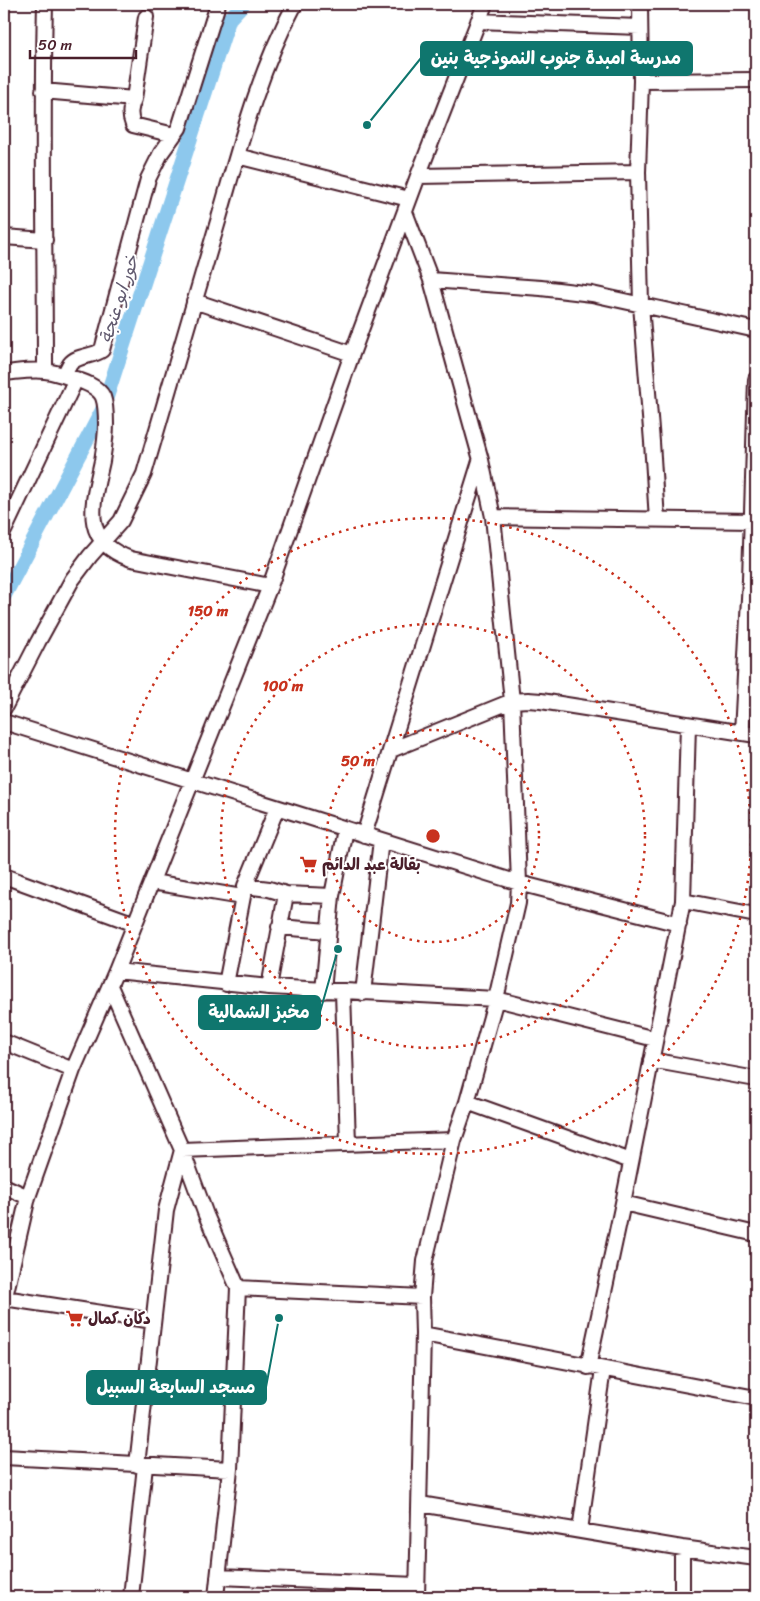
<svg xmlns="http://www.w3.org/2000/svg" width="760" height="1601" font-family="Sriracha,'Playpen Sans Arabic',sans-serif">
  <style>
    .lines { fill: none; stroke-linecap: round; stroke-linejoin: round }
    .canal { stroke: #8dc8ed; stroke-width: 15 }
    .street-casing { stroke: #4a1f2b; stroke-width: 18 }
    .street { stroke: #fff; stroke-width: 14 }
    .ring { fill: none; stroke: #c8321e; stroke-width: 2.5; stroke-dasharray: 2.5 5 }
    .labels { text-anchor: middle; stroke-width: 4; stroke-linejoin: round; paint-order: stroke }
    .poi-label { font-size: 16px; font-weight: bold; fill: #4a1f2b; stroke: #fff; text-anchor: start }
    .water-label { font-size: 18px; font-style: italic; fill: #615a6f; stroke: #fff }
    .centre { fill: #c8321e; stroke: #fff; stroke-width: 2.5 }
    .ring-label { font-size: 15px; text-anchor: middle; font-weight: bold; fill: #c8321e; stroke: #fff; stroke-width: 4; stroke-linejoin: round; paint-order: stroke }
    .leader { fill: none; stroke: #0f766e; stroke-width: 2 }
    .callout-dot { fill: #0f766e; stroke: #fff; stroke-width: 2 }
    .callout { fill: #0f766e; stroke: #0f766e; stroke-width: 2 }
    .callout-label { font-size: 18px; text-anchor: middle; font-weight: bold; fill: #fff }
  </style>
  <rect width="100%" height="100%" fill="#fff"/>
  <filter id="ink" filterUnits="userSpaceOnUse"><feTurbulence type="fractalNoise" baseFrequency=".02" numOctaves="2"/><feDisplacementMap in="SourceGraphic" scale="10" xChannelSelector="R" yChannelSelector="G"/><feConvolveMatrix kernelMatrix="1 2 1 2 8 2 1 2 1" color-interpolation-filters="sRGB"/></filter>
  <g filter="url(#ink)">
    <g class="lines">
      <!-- canal -->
      <path class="canal" d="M4,596l98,-185 127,-392 14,-15"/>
      <defs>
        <path id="street" d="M640,4l1,77 -3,91 3,133 11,137 5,78
          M146,17l-12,82c-4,9 -5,16 -1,26l41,10
          M478,21l162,6
          M641,81l115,-1
          M43,91l91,8
          M237,156l172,43
          M418,176l220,-4
          M405,212l26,68 50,180 12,57 19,184 7,182 -1,20 -22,96 -29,103 -13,38 -29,121 -3,36 1,37 -6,263
          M4,237l41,3
          M431,280l110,8 51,6 164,36
          M194,301l158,53
          M45,371c0,-123 -3,-245 0,-367
          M4,373c13,-1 28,-4 41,-2 9,1 18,4 26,7 11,3 27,8 32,19 3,8 3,18 3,27 0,12 -2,25 -4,37 -9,42 -23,80 29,98l139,27
          M64,375c2,-3 4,-8 6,-11 7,-9 23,-7 32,-14l46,-171 13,-26 18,-25 39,-124
          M493,517l259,4
          M4,531l72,-152
          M4,708l34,-66 34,-62 18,-24 31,-35 23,-47c25,-86 50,-171 75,-256 21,-73 40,-147 76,-214
          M4,722l515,161 160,41
          M742,733l8,-154 6,-200
          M391,750l121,-49 16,-1 13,1 215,34
          M364,835l116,-374
          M4,876l131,48
          M152,882l90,15
          M245,886l24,3 17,5 46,2
          M683,901l73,14
          M279,927l49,4
          M116,971l153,16 227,12 159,40
          M226,984l19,-98 32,-78
          M110,986l72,164 24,65 32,73 -8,181 -14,128
          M269,987l17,-93
          M323,991l9,-95 13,-67
          M343,992l5,151
          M363,993l18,-153
          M4,1042l69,28
          M651,1060l105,19
          M467,1102l164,59
          M4,1186l24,11
          M623,1203l133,31
          M238,1288l184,9
          M4,1298l149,23
          M4,1301l24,-104 45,-127 43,-99 154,-385 82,-232 66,-178 67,-172
          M423,1334l333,64
          M588,1367l35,-164 60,-302 5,-176
          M4,1457l226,12
          M137,1465l29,-255 16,-60 272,-10
          M420,1504l262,44 74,10
          M580,1530l23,-161
          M218,1577l199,8
          M131,1597l14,-131
          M682,1597v-49"/>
      </defs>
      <!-- street casing -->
      <use href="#street" class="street-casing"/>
      <!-- street -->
      <use href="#street" class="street"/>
    </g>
  </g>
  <!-- distance rings -->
  <g class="ring">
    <circle cx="433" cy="836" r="106"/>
    <circle cx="433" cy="836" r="212"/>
    <circle cx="433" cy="836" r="318"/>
  </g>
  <!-- icons -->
  <defs>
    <symbol id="supermarket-bare" viewBox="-9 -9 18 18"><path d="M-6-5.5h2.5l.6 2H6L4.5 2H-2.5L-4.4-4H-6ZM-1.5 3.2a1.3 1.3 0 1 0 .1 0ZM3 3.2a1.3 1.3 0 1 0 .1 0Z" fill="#c8321e" stroke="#fff" stroke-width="2.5" paint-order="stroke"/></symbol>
  </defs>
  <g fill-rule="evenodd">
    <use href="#supermarket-bare" x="296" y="852" width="25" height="25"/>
    <use href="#supermarket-bare" x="62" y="1306" width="25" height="25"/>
  </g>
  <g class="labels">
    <!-- poi labels -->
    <g class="poi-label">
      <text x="322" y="870">بقالة عبد الدائم</text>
      <text x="88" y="1324">دكان كمال</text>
    </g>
    <!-- water labels -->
    <g class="water-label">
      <text transform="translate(119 299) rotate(-72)" y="6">خور ابو عنجة</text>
    </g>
  </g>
  <circle cx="433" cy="836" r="8" class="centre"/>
  <g class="ring-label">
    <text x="208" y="616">150 m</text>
    <text x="283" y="691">100 m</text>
    <text x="358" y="766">50 m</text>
  </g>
  <!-- callouts -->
  <path class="leader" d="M367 125L421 58M338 949L320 1012M279 1318L266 1387"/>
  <g class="callout-dot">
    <circle cx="367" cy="125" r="5"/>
    <circle cx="338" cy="949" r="5"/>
    <circle cx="279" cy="1318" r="5"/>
  </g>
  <g class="callout">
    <rect x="421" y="42" width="271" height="33" rx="5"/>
    <rect x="199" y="996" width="121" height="33" rx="5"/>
    <rect x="87" y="1371" width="179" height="33" rx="5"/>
  </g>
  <g class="callout-label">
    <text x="556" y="64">مدرسة امبدة جنوب النموذجية بنين</text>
    <text x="259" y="1018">مخبز الشمالية</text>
    <text x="176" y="1393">مسجد السابعة السبيل</text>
  </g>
  <!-- margin -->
  <rect width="760" height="1601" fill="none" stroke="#fff" stroke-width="20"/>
  <rect x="10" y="10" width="740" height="1581" fill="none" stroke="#4a1f2b" stroke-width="2" filter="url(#ink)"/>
  <!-- scale -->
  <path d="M30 50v8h106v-8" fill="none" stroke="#4a1f2b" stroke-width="2.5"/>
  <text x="38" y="50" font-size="15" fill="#4a1f2b" stroke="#ffffff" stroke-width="4" paint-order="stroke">50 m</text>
</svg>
